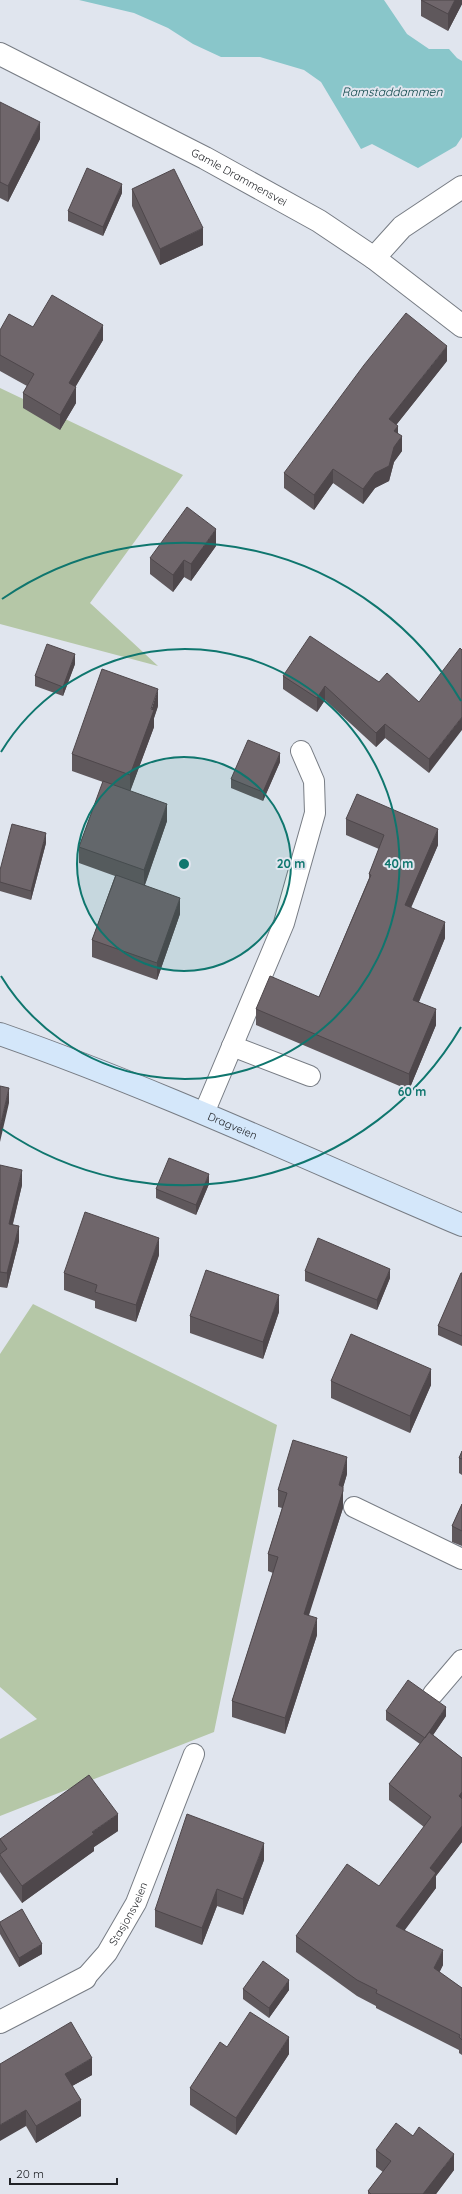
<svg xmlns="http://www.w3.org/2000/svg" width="462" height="2194" font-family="Quicksand,sans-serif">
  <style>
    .grass { fill: #b5c7a7 }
    .water { fill: #89c6ca }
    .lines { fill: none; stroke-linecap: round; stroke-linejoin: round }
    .service-casing { stroke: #777c84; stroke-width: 22 }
    .minor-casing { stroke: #777c84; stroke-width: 24 }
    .secondary-casing { stroke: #777c84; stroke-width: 24 }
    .service { stroke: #fff; stroke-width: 20 }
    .minor { stroke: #fff; stroke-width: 22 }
    .secondary { stroke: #d4e7fa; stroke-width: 22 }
    .wall { fill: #5f585c }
    .shaded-wall { fill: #4e474b }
    .building { fill: #6f666b; stroke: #4e474b }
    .ring { fill: none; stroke: #0f766e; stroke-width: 2 }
    .labels { text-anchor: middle; stroke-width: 4; stroke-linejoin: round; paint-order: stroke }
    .street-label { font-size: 11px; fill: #212327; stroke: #e0e5ee }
    .water-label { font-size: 12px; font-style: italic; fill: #0a4447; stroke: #e0e5ee }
    .centre { fill: #0f766e; stroke: #e0e5ee; stroke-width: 2 }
    .ring-label { font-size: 12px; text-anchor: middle; font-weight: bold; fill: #0f766e; stroke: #e0e5ee; stroke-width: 4; stroke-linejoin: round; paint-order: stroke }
  </style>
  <rect width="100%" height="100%" fill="#e0e5ee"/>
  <!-- grass -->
  <path class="grass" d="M0,388l183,87 -93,128 68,63 -158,-42z
    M33,1304l244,121 -63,307 -214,84v-77l37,-20 -37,-32v-333z"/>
  <!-- water -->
  <path class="water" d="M79,0h305l23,34 22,15h20l8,9 5,3v76l-6,9 -38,22 -46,-24 -11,5 -40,-67 -17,-12 -44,-13h-39l-28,-13 -25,-16 -34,-15z"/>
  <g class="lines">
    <defs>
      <g id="service">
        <path d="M232,1046l78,30"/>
        <path d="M204,1113l80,-190 31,-110 -1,-32 -13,-30"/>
        <path d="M354,1507l108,52"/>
        <path d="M433,1694l29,-34"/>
        <path id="s1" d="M85,1978l22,-25 29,-50 58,-149"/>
      </g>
      <g id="minor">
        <path id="s2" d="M0,54l205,104 114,63 55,37 88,68"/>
        <path d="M374,258l28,-31 60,-40"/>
        <path d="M0,2022l85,-44"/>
      </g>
      <g id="secondary">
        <path id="s3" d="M0,1034c157,55 309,126 462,191"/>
      </g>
    </defs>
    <!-- service casing -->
    <use href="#service" class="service-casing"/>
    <!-- minor casing -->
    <use href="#minor" class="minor-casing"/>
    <!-- secondary casing -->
    <use href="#secondary" class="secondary-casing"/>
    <!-- service -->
    <use href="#service" class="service"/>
    <!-- minor -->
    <use href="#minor" class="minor"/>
    <!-- secondary -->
    <use href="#secondary" class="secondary"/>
  </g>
  <!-- wall -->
  <path class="wall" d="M421,0h41v4l-14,27 -27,-15z
    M0,102l40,37 -32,63 -8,-4z
    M132,189l71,56 -43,20 -28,-59z
    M122,193l-19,43 -35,-15v-10z
    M33,327l70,13 -28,47 1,16 -16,27 -37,-22v-15l4,-7 -27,-15v-41z
    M447,361l-51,64 6,26 -8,11 -5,19 -14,7 -12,16 -30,-21 -19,27 -30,-22v-15z
    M216,546l-25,35 -7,-4 -11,15 -23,-18v-16z
    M462,650l-33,123 -44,-35 -9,9 -51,-47 -8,12 -34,-23v-13l96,6 40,20z
    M75,664l-12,32 -28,-10v-10z
    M158,706l-4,12v9l-24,64 37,30 -22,64 35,29 -23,66 -65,-23v-17l23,-64 -36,-13v-16l24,-65 -31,-11v-17z
    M280,762l-17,39 -32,-13v-9z
    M346,819l92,26 -27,63 34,30 -26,64 17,23 -27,65 -153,-65v-16l63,-12 50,-119v-4l10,-25 -33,-14z
    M46,843l-15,57 -31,-9v-21z
    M0,1165l22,20 -9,39 6,17 -12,47 -7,-1z
    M209,1184l-13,31 -40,-17v-9z
    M159,1255l-23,67 -41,-14v-7l-31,-11v-17z
    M305,1271l85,7 -13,32 -72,-29z
    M462,1273v73l-24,-11v-9z
    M279,1312l-16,47 -73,-26v-17z
    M331,1381l100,4 -21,48 -79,-35z
    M462,1451v24l-3,-2v-15z
    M347,1474l-4,13v21l-35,108 9,19 -32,99 -53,-17v-16l41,-128 -5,-2v-17l14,-46 -4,-1v-17z
    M462,1504v42l-10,-4v-16z
    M386,1711l60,5 -13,19 29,23v84l-26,34v12l-32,42 39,35 -4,7 23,16v67l-3,-2v-3l-83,-42v-2l-19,-10 -61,-44v-16l83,-50 45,-59 -35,-27v-16l31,-40 -34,-24z
    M118,1831l-24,16v4l-72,52 -22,-31v-33z
    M264,1860l-21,55 -26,-9 -15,39 -47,-18v-17z
    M0,1922l42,32 -23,13 -19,-33z
    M243,1989l46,1 -20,28 -26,-19z
    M227,2047l62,7 -53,81 -46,-30v-17z
    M0,2064l92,11 -20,11 9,30 -45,27 -10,-17z
    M376,2150l78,20 -18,24h-68v-3l15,-19 -7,-5z"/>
  <!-- shaded-wall -->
  <path class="shaded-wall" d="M455,0h7v4l-14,27v-17z
    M40,122v17l-32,63v-16z
    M122,184v9l-19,43v-9z
    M203,228v17l-43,20v-16z
    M103,325v15l-34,58v-15z
    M447,346v15l-58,73v-15z
    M76,387v16l-16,27v-15z
    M398,426v15l-4,-10z
    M402,436v15l-8,11 -5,19 -14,7 -12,16v-15z
    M333,469v14l-19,27v-15z
    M216,529v17l-25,35v-17z
    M184,560v17l-11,15v-17z
    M75,654v10l-12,32v-9z
    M325,686v14l-8,12v-14z
    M158,689v17l-4,12v9l-24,65v-17z
    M462,717v13l-33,43v-14z
    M385,724v14l-9,9v-14z
    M280,753v9l-17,39v-9z
    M167,804v17l-23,66v-17z
    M438,829v16l-33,76v-16z
    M46,833v10l-15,57v-9z
    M180,898v16l-23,66v-17z
    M445,922v16l-32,78v-16z
    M436,1009v16l-27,65v-16z
    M9,1088v15l-9,39v-15z
    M22,1170v15l-13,54v-15z
    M209,1174v10l-13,31v-10z
    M19,1226v15l-12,47v-15z
    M159,1238v17l-23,67v-17z
    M390,1269v9l-13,32v-10z
    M279,1295v17l-16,47v-17z
    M431,1369v16l-21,48v-17z
    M347,1457v17l-8,28v-17z
    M343,1487v21l-39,123v-17z
    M317,1618v17l-32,99v-16z
    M446,1707v9l-21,31v-9z
    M462,1792v16l-3,-12z
    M118,1814v17l-24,16v4l-72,52v-17l70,-54z
    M462,1826v16l-26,34v12l-40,54v-16l34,-58z
    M264,1843v17l-21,55v-16z
    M217,1889v17l-15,39v-17z
    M42,1944v10l-23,13v-9z
    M443,1950v15l-9,19v-16z
    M289,1980v10l-20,28v-10z
    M289,2037v17l-53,81v-17z
    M92,2058v17l-27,15v-16z
    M81,2100v16l-45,27v-17z
    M26,2110v16l-26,15v-16z
    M454,2154v16l-18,24h-13z"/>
  <!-- building -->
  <path class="building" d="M421,0h34l-7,14z
    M0,102l40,20 -32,64 -8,-4v1z
    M87,168l35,16 -19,43 -35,-16z
    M174,169l29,59 -43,21 -28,-60z
    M52,295l51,30 -34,58 7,4 -16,28 -37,-22 11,-19 -34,-19v-25l9,-16 24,13z
    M406,313l41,33 -58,73 9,7 -4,5 8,5 -8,11 -5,19 -14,7 -12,16 -30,-20 -19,26 -30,-22 80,-108z
    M187,507l29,22 -25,35 -7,-4 -11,15 -23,-17z
    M310,636l69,46 8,-9 32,29 41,-54 2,2v67l-33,42 -44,-35 -9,9 -51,-47 -8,12 -34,-22z
    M47,644l28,10 -12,33 -28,-11z
    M102,669l56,20 -7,20 3,1 -24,65 -58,-21z
    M248,740l32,13 -17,39 -32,-13z
    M103,781l64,23 -23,66 -65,-23z
    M357,794l81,35 -33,76 40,17 -32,78 23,9 -27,65 -153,-65 14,-33 49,21 52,-122 -2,-1 15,-39 -38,-16z
    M12,824l34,9 -15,58 -31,-9v-12z
    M116,875l64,23 -23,65 -65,-23z
    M0,1086l9,2 -9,39z
    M169,1158l40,16 -13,31 -40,-16z
    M0,1165l22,5 -13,54 10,2 -12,47 -7,-1z
    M85,1212l74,26 -23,67 -41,-13 2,-7 -33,-12z
    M318,1238l72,31 -13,31 -72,-29z
    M206,1270l73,25 -16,47 -73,-26z
    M461,1273h1v63l-24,-10z
    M351,1334l80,35 -21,47 -79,-35z
    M293,1440l54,17 -8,28 4,2v4l-39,123 13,4 -32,100 -53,-17 46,-144 -10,-3 19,-61 -9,-3z
    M462,1451v8l-3,-1z
    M462,1504v27l-10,-5z
    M408,1680l38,27 -21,31 -39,-27z
    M429,1732l33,26v34l-3,4 3,3v27l-32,42 6,5 -40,53 47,24 -9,18 28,20v52l-3,-3 1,-2 -84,-42 1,-3 -20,-10 -61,-44 51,-72 32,22 52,-69 -42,-33z
    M89,1775l29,39 -26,18 2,2 -72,52 -22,-31v-1l7,-5 -7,-10z
    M187,1814l77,29 -21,56 -26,-10 -15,39 -47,-18z
    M22,1909l20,35 -23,14 -19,-34v-2z
    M263,1961l26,19 -20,28 -26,-19z
    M250,2012l39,25 -53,81 -46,-30 30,-46 7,5z
    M71,2022l21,36 -27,16 16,26 -45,26 -10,-16 -26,15v-61z
    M396,2123l17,13 6,-9 35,27 -31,40h-52l-3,-3 23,-30 -15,-11z"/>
  <!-- distance rings -->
  <circle cx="184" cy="864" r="107" fill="#0f766e" fill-opacity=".12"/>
  <g class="ring">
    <circle cx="184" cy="864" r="107"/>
    <path d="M1 752A215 215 0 1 1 1 976"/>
    <path d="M461 1027A322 322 0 0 1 2 1129M2 599A322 322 0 0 1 461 701"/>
  </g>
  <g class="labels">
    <!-- street labels -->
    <g class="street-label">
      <text dy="4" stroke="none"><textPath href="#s2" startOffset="269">Gamle Drammensvei</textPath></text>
      <text dy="4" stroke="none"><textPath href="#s3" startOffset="250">Dragveien</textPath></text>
      <text dy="4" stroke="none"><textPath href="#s1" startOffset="78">Stasjonsveien</textPath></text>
    </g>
    <!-- water labels -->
    <g class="water-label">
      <text x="392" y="96">Ramstaddammen</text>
    </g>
  </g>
  <circle cx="184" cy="864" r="6" class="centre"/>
  <g class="ring-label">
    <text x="291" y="868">20 m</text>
    <text x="399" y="868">40 m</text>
    <text x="412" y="1096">60 m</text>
  </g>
  <!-- scale -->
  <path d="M10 2178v6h107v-6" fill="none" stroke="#212327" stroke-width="2"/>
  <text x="16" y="2178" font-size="12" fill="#212327" stroke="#e0e5ee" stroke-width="3" paint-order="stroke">20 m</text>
</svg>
